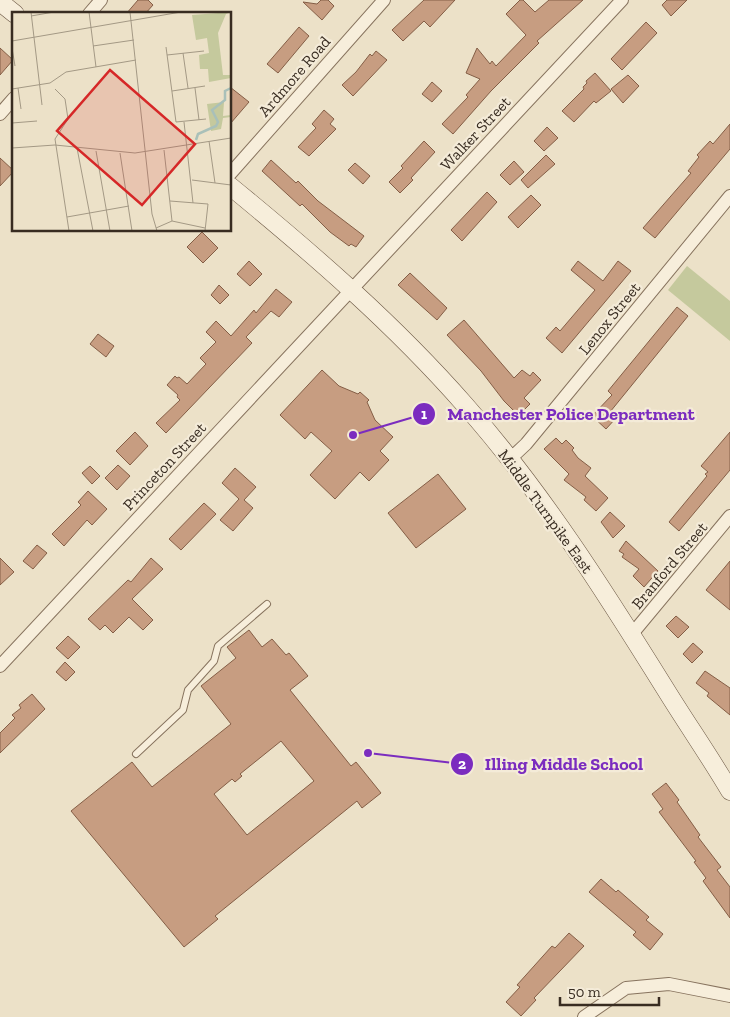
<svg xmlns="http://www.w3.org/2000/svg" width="730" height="1017" font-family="'Zilla Slab',serif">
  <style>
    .green { fill: #c5c99d }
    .building { fill: #c79d81; stroke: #845e46; fill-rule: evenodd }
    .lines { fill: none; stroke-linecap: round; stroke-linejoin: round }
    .service-casing { stroke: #87735e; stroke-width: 8 }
    .minor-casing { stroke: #87735e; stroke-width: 14 }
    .secondary-casing { stroke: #695541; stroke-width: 19 }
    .service { stroke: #f7eedb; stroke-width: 6 }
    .minor { stroke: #f7eedb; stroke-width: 12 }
    .secondary { stroke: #f7eedb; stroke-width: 18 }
    .labels { text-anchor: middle; stroke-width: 4.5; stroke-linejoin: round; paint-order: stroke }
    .street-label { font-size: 16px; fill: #382c21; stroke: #f4ebd8 }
    .inset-river { fill: none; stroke: #a9c0b9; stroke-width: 2.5 }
    .inset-road { fill: none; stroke: #a49985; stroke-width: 1 }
    .view { fill: #d62828; fill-opacity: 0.15; stroke: #d62828; stroke-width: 2.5 }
    .inset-edge { fill: none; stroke: #382c21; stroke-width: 2.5 }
    .leader { fill: none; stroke: #7b2cbf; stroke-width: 2 }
    .callout-dot { fill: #7b2cbf; stroke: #f4ebd8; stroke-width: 2 }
    .mark-label { font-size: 15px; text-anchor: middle; font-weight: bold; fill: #fff }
    .callout-label { font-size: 18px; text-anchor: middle; font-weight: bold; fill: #7b2cbf; stroke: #f4ebd8; stroke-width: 4.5; stroke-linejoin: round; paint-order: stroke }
  </style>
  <rect width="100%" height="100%" fill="#ece1c8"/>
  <!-- green -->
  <path class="green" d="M687,266l43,35v40l-62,-51z"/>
  <!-- building -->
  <path class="building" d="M138,0h10l5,5 -8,9h-19z
    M321,0h7l6,6 -12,14 -19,-18 14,2z
    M424,0h31l-25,27 -6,-6 -21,20 -11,-11z
    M520,0h3l12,12 14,-12h34l-46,41 2,2 -48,48 -38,43 -11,-10 26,-27 -2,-2 14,-16 -14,-6 11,-25 13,16 2,-3 4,5 30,-31 -20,-21z
    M667,0h20l-16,16 -9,-11z
    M646,22l11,11 -35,37 -11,-11z
    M299,27l10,9 -31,37 -11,-9z
    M0,48l13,12 -13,15z
    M376,51l11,9 -34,36 -11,-11 14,-13 14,-18 2,2z
    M595,73l16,18 -15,12 -2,-2 -20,21 -12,-11 22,-22 -1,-2 4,-4 -1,-2z
    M628,75l11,11 -16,17 -12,-14z
    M432,82l10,9 -10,11 -10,-8z
    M230,87l19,15 -19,22z
    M324,110l10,9 -4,5 6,5 -27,27 -11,-9 18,-19 -4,-4z
    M730,124v25l-75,89 -12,-10 48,-55 -3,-2 11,-14 -2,-2 13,-14 3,3z
    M547,127l11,11 -14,13 -10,-10z
    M424,141l11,11 -24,26 2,2 -13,13 -11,-11 14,-14 -2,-2z
    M546,155l9,9 -27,24 -7,-8z
    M0,158l14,13 -14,15z
    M271,160l25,23 2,-2 20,20 46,35 -8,11 -5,-3 -2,2 -19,-14 -28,-28 -2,2 -38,-35z
    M514,161l10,11 -14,13 -10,-10z
    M355,163l15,13 -7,8 -15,-14z
    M487,192l10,10 -35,39 -11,-11z
    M531,195l10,10 -23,23 -10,-11z
    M202,232l16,16 -15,15 -16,-16z
    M249,261l13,13 -12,12 -13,-12z
    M578,261l25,20 15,-20 13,10 -69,82 -16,-15 10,-11 4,4 35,-41 -24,-20z
    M410,273l37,35 -10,12 -39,-35z
    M219,285l10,10 -9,9 -9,-9z
    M276,289l16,13 -13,15 -8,-6 -25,26 6,6 -86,90 -10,-10 24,-23 -3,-3 1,-2 -11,-10 8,-9 2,2 2,-1 8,7 19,-20 -6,-6 16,-16 -10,-10 10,-11 15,15 23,-26 2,3z
    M677,307l11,9 -78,96 6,6 -10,11 -14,-13 20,-21 -4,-4z
    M464,320l50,58 8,-8 8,6 3,-4 8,8 -17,18 6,6 -9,9 -3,2 -14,-14 -23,-30 -34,-36z
    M98,334l16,12 -8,11 -16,-13z
    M322,370l17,16 19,8 2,-2 9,8 -2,2 8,18 18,17 -13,14 9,9 -20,21 -9,-9 -25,27 -25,-24 22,-24 -21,-19 -6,7 -25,-24z
    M135,432l13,14 -18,19 -14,-14z
    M730,432v38l-51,61 -10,-9 38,-46 -2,-2 3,-2 -7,-6z
    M556,438l6,6 4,-4 8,8 -2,2 6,8 13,10 -6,8 23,22 -12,13 -12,-11 2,-3 -22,-17 5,-6 -25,-25z
    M118,465l12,11 -13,14 -12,-12z
    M90,466l10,10 -8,8 -10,-11z
    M235,468l21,19 -12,13 9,8 -20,23 -13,-11 19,-21 -17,-16z
    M438,474l28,35 -50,39 -28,-35z
    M88,491l19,18 -15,16 -5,-5 -23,26 -12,-12 29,-29 -3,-3z
    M204,503l12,11 -35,36 -12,-11z
    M610,512l15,14 -12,12 -12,-16z
    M626,541l32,30 -14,16 -11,-11 6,-7 -17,-12 2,-3 -5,-3z
    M37,545l10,8 -14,16 -10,-8z
    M0,558l14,14 -14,13z
    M151,558l12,11 -31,30 21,21 -10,10 -14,-13 -16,16 -8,-8 -5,5 -12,-11 40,-39 3,2z
    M730,561v49l-24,-20z
    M676,616l13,11 -11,11 -12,-12z
    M249,630l13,17 10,-8 14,16 3,-2 19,23 -18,14 61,76 5,-4 25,31 -19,15 -5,-7 -142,115 3,3 -34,28 -113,-136 61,-49 20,25 79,-63 -30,-38 35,-28 -9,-11zM281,741l33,40 -67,54 -33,-41 18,-15 3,3 7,-6 -2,-2z
    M68,636l12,11 -12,12 -12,-11z
    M693,643l10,9 -11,11 -9,-9z
    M65,662l10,10 -9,9 -10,-9z
    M705,671l25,17v27l-23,-19 2,-3 -13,-10z
    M32,694l13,15 -45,44v-20l15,-15 -3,-3 9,-7 -2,-3z
    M666,783l13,17 -2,2 23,33 -2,2 23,30 -4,3 13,17v31l-27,-37 3,-3 -12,-16 2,-1 -37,-49 4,-3 -11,-15z
    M601,879l15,13 2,-2 31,27 -3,3 17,14 -13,16 -17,-15 3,-3 -47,-40z
    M569,933l15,13 -50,52 2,2 -15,16 -15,-14 14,-15 -3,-2 35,-39 3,2z"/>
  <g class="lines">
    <defs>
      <path id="service" d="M136,754l47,-44 5,-20 26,-29 4,-15 49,-42"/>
      <path id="minor" d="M89,14l12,-14
        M0,114l14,-16
        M230,174l154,-174
        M510,459l16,-15 204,-248
        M632,634l98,-118
        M0,666l622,-666
        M584,1017l42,-29 43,-4 61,12"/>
      <path id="secondary" d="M0,2l15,12
        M230,186c83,68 164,138 235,219 77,87 140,187 201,285 21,34 44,67 64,101"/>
    </defs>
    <!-- service casing -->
    <use href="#service" class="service-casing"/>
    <!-- minor casing -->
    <use href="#minor" class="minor-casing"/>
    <!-- secondary casing -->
    <use href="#secondary" class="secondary-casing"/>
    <!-- service -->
    <use href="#service" class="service"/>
    <!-- minor -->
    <use href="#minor" class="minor"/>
    <!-- secondary -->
    <use href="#secondary" class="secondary"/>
  </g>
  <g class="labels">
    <!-- street labels -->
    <g class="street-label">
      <text transform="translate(294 76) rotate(-49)" y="6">Ardmore Road</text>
      <text transform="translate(475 133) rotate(-47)" y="6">Walker Street</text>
      <text transform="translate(609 318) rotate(-51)" y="6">Lenox Street</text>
      <text transform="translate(164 466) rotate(-47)" y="6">Princeton Street</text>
      <text transform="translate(546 511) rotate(54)" y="6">Middle Turnpike East</text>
      <text transform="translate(669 565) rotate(-50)" y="6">Branford Street</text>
    </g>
  </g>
  <!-- overview -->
  <g transform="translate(12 12)">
    <rect width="219" height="219" fill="#ece1c8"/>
    <path d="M219,0l-5,2 -8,19 5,42h8v3l-22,4 -1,-13h-8l-1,-14 10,-2 -2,-15 -11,2 -4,-25zM212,90l-1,14 8,-1v2l-8,1 -2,11 -10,2 -4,-27z" fill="#c5c99d"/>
    <path class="inset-river" d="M184,128l2,-6 18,-8 2,-4 -6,-12 13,-10v-9l6,-3"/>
    <path class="inset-road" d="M19,0l11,93M77,0l7,55M118,0l22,202 5,17M19,4l23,-4M0,29l169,-29M81,34l41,-6M154,35l10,75 30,-3M0,36l3,18M171,41l5,35M155,43l37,-4M6,76l3,21M183,76l4,32M0,77l38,-6 16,-11 70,-12M43,77l10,10 3,20 -13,20 14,92M160,79l33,-5M172,110l9,81M0,111l25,-2M197,129l6,42M0,136l43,-3 80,8 96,-15M65,136l16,83M152,138l8,71M84,139l14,80M108,141l12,78M180,168l39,5M158,189l38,3 -3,27M55,205l62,-11M144,216l16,-7 33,7"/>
    <path class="view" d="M98,58l85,74 -53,61 -85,-74z"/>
    <rect width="219" height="219" class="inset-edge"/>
  </g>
  <!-- callouts -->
  <path class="leader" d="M353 435L424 414M368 753L462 764"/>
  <g class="callout-dot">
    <circle cx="353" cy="435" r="5"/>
    <circle cx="368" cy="753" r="5"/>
    <circle cx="424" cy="414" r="12"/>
    <circle cx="462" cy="764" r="12"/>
  </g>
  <g class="mark-label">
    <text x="424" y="419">1</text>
    <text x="462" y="769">2</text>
  </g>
  <g class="callout-label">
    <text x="571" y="420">Manchester Police Department</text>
    <text x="564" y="770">Illing Middle School</text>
  </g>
  <!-- scale -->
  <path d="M560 997v8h99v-8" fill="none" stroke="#382c21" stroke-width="2.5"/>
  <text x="568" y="997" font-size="15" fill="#382c21" stroke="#f4ebd8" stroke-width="4" paint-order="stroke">50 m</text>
</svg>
